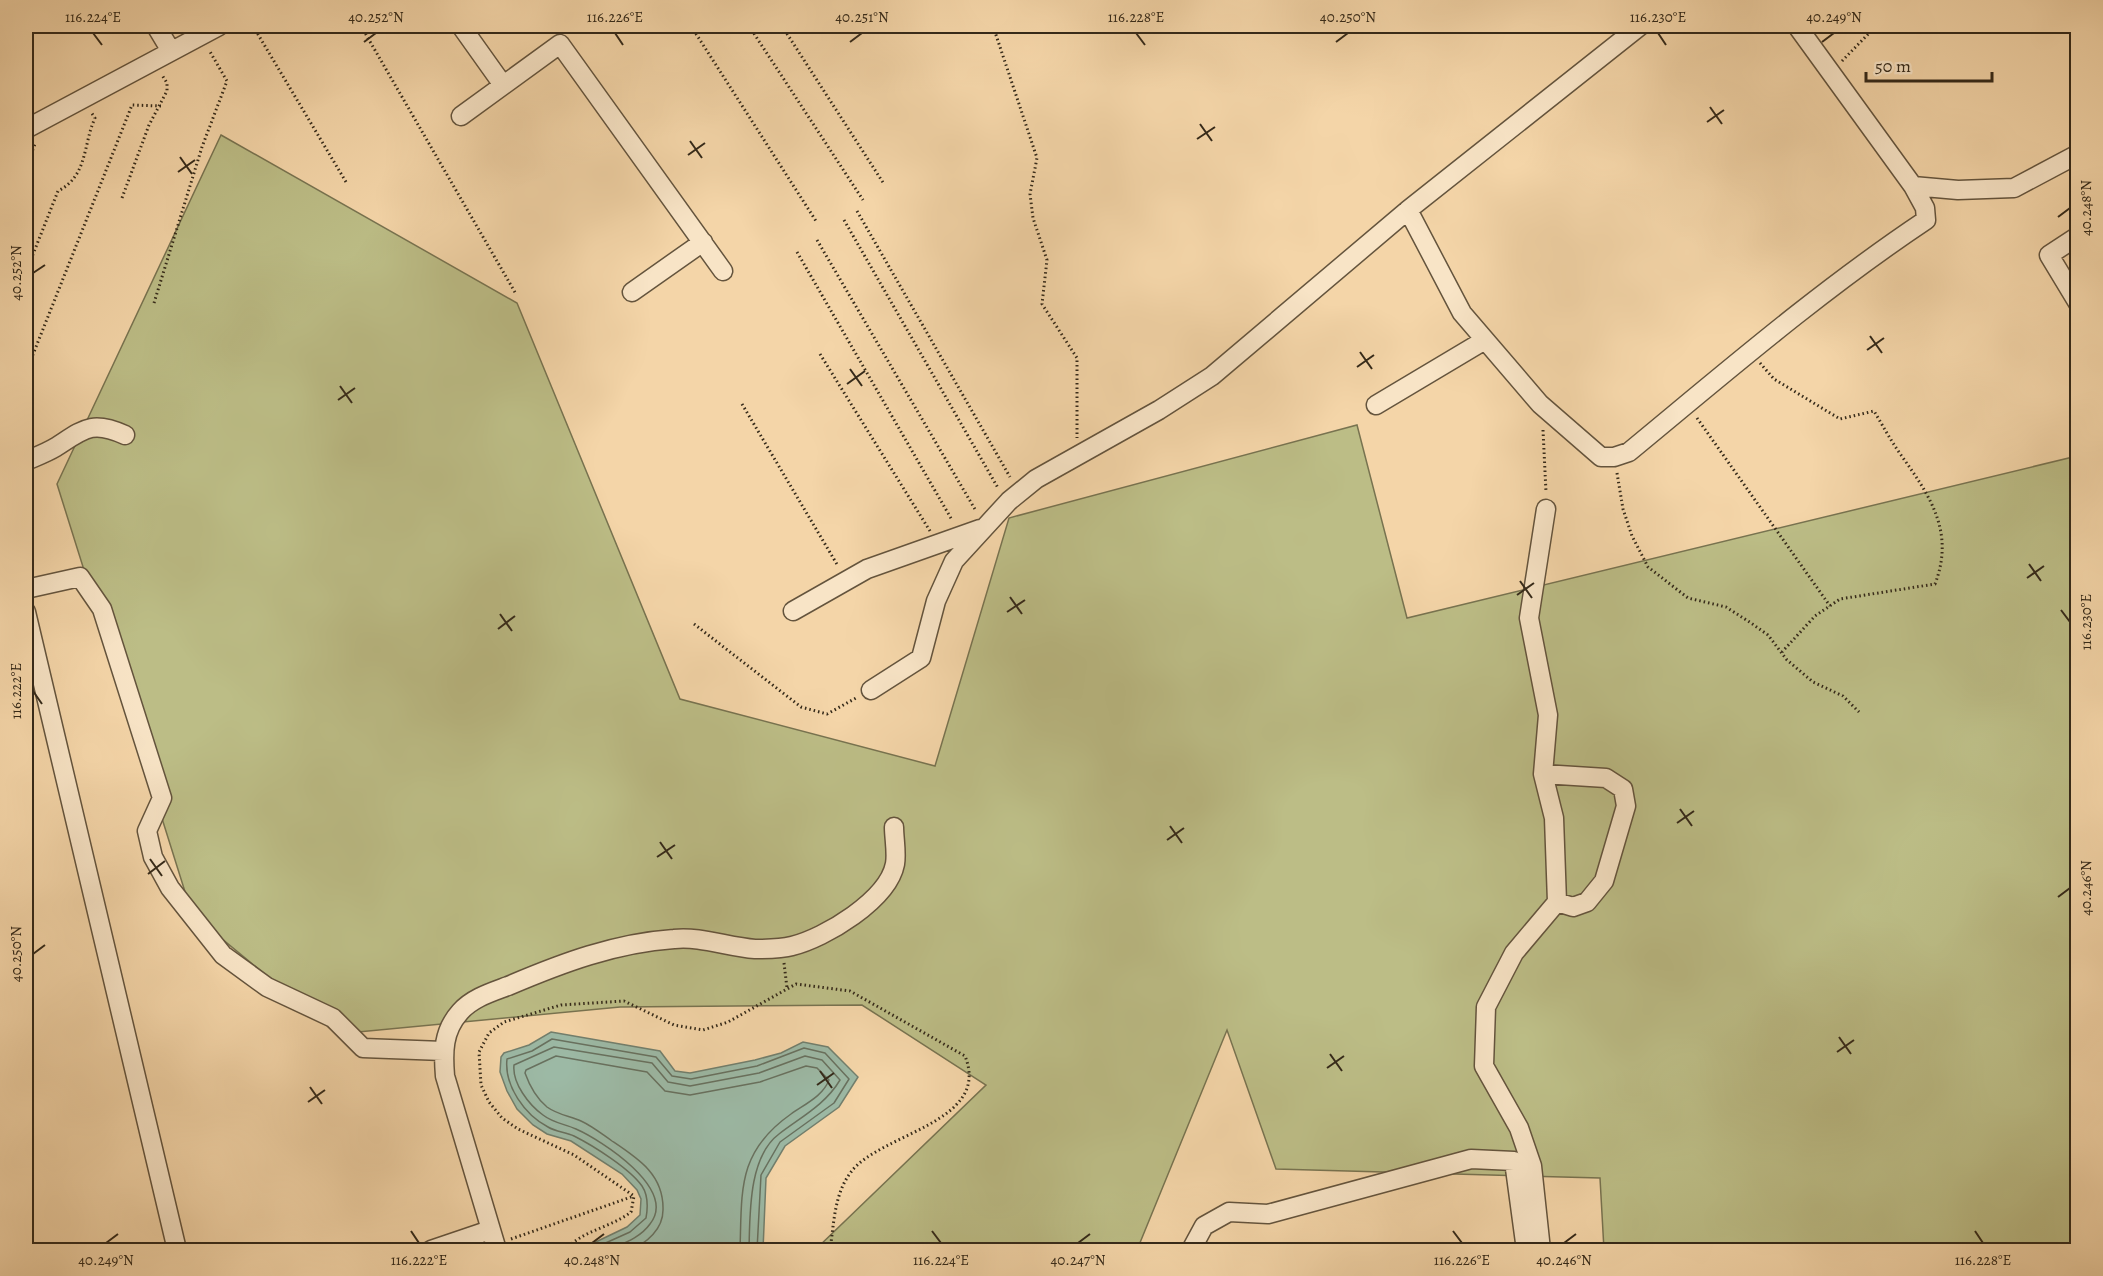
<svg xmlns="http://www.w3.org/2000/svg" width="2103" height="1276" font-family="Alegreya,serif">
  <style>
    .green { fill: #bcbd86; stroke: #787350; stroke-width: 1.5 }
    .water { fill: #9cb9a5; stroke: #727f6d; stroke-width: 1.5 }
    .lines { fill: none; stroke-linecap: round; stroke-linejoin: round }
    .shore { stroke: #68715f; stroke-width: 1.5 }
    .minor-casing { stroke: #64543d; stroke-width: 21 }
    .path { stroke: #342919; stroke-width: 3; stroke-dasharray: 1.5 3; stroke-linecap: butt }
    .minor { stroke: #f8e4c6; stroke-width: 18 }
    .ticks { fill: none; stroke: #342919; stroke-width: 2 }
    .neatline { fill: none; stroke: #342919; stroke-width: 2 }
    .ticks-label { font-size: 15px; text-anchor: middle; fill: #342919 }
  </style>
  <rect width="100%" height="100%" fill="#f4d5a8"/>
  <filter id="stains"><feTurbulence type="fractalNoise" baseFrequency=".00333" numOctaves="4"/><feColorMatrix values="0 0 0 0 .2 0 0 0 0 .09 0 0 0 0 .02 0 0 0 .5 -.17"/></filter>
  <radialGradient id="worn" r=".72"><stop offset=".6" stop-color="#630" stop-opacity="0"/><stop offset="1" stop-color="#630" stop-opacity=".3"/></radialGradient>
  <!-- green -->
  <path class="green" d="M221,135l296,168 163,396 255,67 74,-248 348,-93 50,193 670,-162v794h-473l-4,-72 -324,-9 -49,-139 -90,220h-322l171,-165 -124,-80 -242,2 -283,27 -145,-120 -135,-430z"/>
  <!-- water -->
  <path class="water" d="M551,1032l109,19 15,20 15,2 65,-13 26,-7 22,-11 25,5 30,30 -19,30 -54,39 -19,32 -3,72h-184l48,-23 13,-12 1,-16 -4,-9 -15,-16 -51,-33 -24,-7 -14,-9 -16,-16 -10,-18 -7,-19 1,-15 3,-4 25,-8z"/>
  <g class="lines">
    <!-- shore -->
    <path class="shore" d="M590,1250l40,-18 16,-14c2,-11 2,-23 -4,-32 -12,-17 -48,-40 -68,-50 -8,-4 -18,-4 -26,-9 -23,-12 -44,-41 -41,-68l25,-8 20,-12 104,18 16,19 19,3 66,-13 47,-18 21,5 24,26 -15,24 -54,39 -19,33 -4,75
      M608,1250c16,-7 32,-12 42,-26 28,-35 -49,-84 -74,-95 -11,-5 -23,-6 -33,-14 -14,-10 -31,-32 -29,-50l40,-18 98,16 16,19 22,4 69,-13 46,-17 17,4 18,20c-15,25 -39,37 -61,54 -31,23 -29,82 -30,116
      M630,1250c17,-7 33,-21 33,-40 1,-35 -24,-51 -51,-69 -10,-7 -20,-15 -31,-20 -11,-5 -23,-6 -34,-14 -11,-9 -17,-20 -22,-34l1,-3 30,-14 91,16 18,19 25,4 70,-13 46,-16 11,2 12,12c-6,16 -24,24 -38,34 -54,38 -49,76 -51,136"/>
    <defs>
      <path id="minor" d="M156,26l15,25
        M461,26l42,59
        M461,116l99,-72 163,227
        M26,129l193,-103
        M1913,186l45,4 56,-2 64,-34
        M1408,210l54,103 78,91 61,53h13l15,-5c97,-80 192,-162 297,-232l-1,-12 -12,-22 -116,-160
        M2078,236l-29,19 29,48
        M632,292l71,-50
        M1376,405l109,-65
        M26,461c9,-4 20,-8 30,-14 28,-18 36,-27 69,-12
        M26,589l54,-12 22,32 60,189 -15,33 6,26 17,31 53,67 44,32 66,31 30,30 80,3
        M793,611l74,-42 113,-40
        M26,612l151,638
        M871,690l50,-32 15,-57 18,-40 55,-60 27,-22 123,-69 53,-34 196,-166 232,-184
        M1543,774l63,4 17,11 3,17 -22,75 -17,21 -14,5 -16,-5
        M431,1250l59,-20
        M497,1250l-52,-174c-2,-24 -2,-45 15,-64 12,-14 32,-20 48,-26 54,-23 107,-43 166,-47 26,-3 54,8 81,10 11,0 26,0 37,-3 33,-8 96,-46 103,-82 2,-11 -1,-26 -1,-37
        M1191,1250l13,-24 25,-14 39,2 203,-55 43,2 12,89
        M1541,1250l-9,-84 -13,-38 -35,-62 2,-59 28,-54 43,-51 -3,-84 -11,-44 5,-59 -19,-97 17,-109"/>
    </defs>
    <!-- minor casing -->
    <use href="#minor" class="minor-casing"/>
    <!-- path -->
    <path class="path" d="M253,26l93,156
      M361,26l155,268
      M691,26l125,195
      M749,26l114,174
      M782,26l102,158
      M993,26l44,132 -7,36 3,24 14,42 -5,44 35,54v80
      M1842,61l34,-35
      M26,167l9,-23
      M122,198l27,-73 18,-34v-8l-5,-8
      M857,211l153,266
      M844,220l154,268
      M817,240l159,271
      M797,252l155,268
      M26,272l32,-81c30,-15 25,-47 37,-73l-4,-6
      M154,303l48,-156 25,-66 -18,-31
      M820,354l110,177
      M1760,363l14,16 66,40 34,-8c9,15 17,30 27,44 29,41 54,77 34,129l-95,15 -25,17 -33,36
      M26,372l106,-267 29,1
      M742,404l96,162
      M1697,418l133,188
      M1543,430l3,62
      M1617,473l6,36 9,27 16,31 40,31 38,9 25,16 17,12 19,25 26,22 30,14 16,16
      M694,624l107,83 26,7 29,-16
      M784,963l3,25
      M511,1239l123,-43
      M565,1250c18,-20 45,-22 66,-38l3,-16 -60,-41 -56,-26 -16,-11 -13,-16 -8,-17 -2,-33 10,-19 15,-11 57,-17 63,-4 50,24 29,5 25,-8 68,-38 54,7 115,65c27,67 -85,77 -114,116 -17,22 -17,52 -21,78"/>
    <!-- minor -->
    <use href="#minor" class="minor"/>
  </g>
  <!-- ticks -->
  <path class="ticks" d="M93,33l9,12M615,33l8,12M1136,33l9,12M1658,33l8,12M364,42l12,-9M850,42l12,-9M1336,42l12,-9M1822,42l12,-9M1710,107l12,17M1707,122l17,-12M1200,124l12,17M1197,139l18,-12M690,141l12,17M688,155l17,-12M180,157l12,17M178,172l17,-12M2058,217l12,-9M33,273l12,-8M1870,336l12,17M1867,350l17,-12M1360,352l12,17M1357,367l17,-12M850,369l12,17M847,384l18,-13M340,386l12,17M338,400l17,-12M2029,564l12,17M2027,578l17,-12M1520,581l12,17M1517,595l17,-12M1010,597l12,17M2061,610l9,12M1007,612l18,-12M500,614l12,17M498,629l17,-13M33,691l9,13M1680,809l12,17M1677,823l17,-12M1170,826l12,17M1167,840l17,-12M660,842l12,17M657,857l18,-12M150,859l12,17M148,874l17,-13M2058,897l12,-9M33,954l12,-9M1839,1037l12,17M1837,1052l17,-12M1330,1054l12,17M1327,1068l17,-12M820,1071l12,17M817,1085l17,-12M310,1087l12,17M308,1102l17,-12M411,1231l8,12M932,1231l9,12M1453,1231l9,12M1975,1231l8,12M106,1243l12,-9M592,1243l12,-9M1078,1243l12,-9M1564,1243l12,-9"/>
  <!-- margin -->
  <rect width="2103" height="1276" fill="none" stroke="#f4d5a8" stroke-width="66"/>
  <!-- scale -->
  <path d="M1866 72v9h126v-9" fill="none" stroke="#342919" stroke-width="3"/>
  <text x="1875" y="72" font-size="18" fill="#342919" stroke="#f8e4c6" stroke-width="4.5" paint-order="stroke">50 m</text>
  <rect x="33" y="33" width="2037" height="1210" class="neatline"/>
  <g class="ticks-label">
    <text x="93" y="22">116.224°E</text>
    <text x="376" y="22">40.252°N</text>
    <text x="615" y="22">116.226°E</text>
    <text x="862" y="22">40.251°N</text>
    <text x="1136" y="22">116.228°E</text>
    <text x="1348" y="22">40.250°N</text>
    <text x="1658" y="22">116.230°E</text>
    <text x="1834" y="22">40.249°N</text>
    <text transform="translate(2086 208) rotate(-90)" y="5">40.248°N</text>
    <text transform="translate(16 273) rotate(-90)" y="5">40.252°N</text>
    <text transform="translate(2086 622) rotate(-90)" y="5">116.230°E</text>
    <text transform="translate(16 691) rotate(-90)" y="5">116.222°E</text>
    <text transform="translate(2086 888) rotate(-90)" y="5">40.246°N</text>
    <text transform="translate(16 954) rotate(-90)" y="5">40.250°N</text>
    <text x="106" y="1265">40.249°N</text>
    <text x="419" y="1265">116.222°E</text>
    <text x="592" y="1265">40.248°N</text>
    <text x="941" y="1265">116.224°E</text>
    <text x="1078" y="1265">40.247°N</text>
    <text x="1462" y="1265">116.226°E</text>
    <text x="1564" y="1265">40.246°N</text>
    <text x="1983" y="1265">116.228°E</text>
  </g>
  <rect width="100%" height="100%" filter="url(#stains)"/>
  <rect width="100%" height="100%" fill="url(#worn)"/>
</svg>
